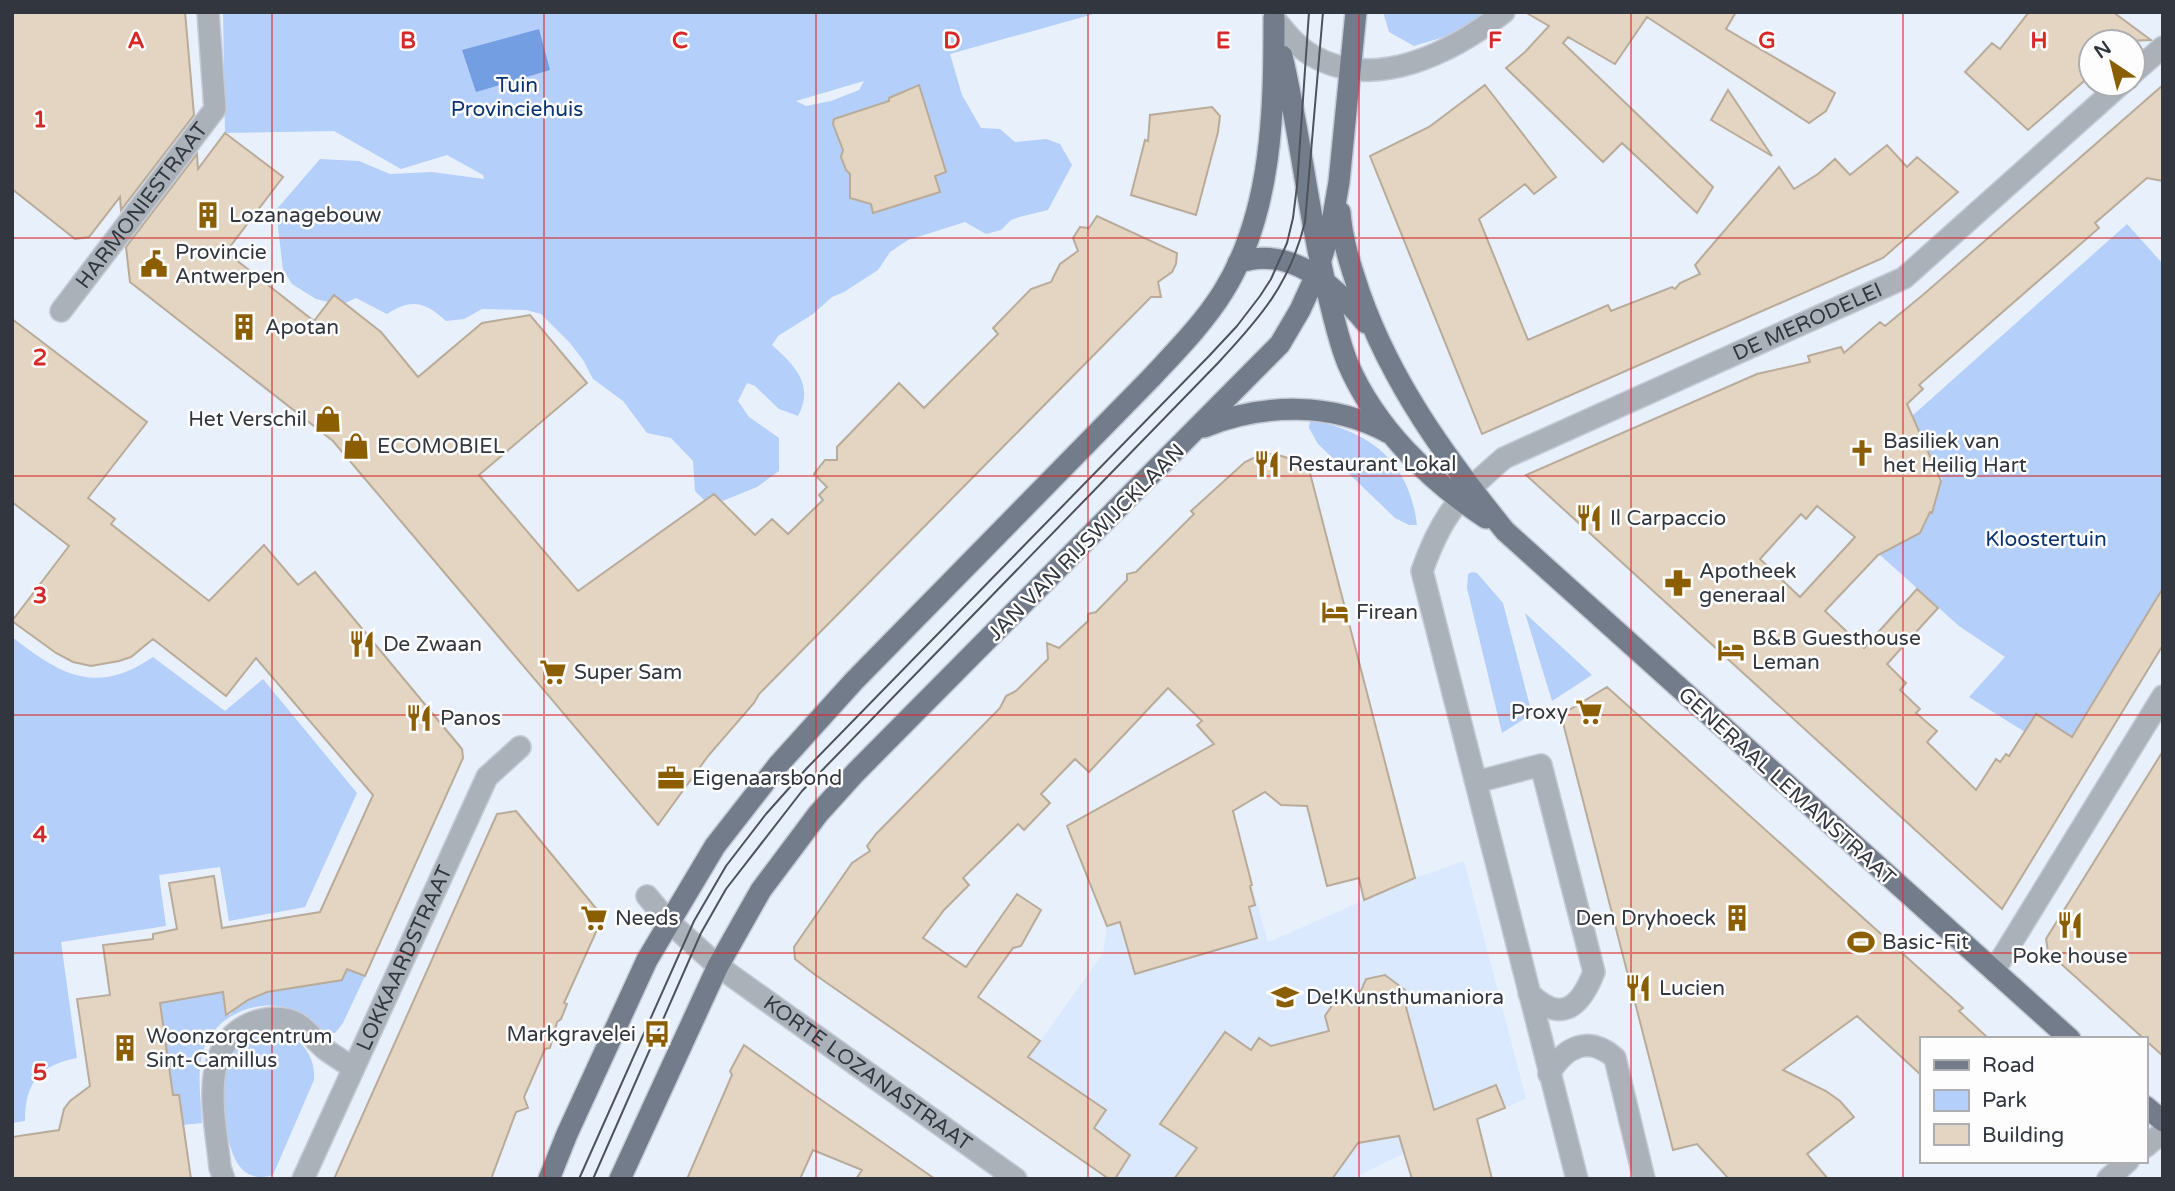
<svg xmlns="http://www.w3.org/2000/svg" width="2175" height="1191" font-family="'Varela Round',sans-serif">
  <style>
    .built { fill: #dbe9fe }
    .green { fill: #b4cff9; fill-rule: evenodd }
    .water { fill: #739ee2 }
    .building { fill: #e3d5c1; stroke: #b9ab99; stroke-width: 2; fill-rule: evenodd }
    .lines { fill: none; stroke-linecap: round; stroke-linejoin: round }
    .minor-casing { stroke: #c4cbd6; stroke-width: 24 }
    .major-casing { stroke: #c4cbd6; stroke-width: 24 }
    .minor { stroke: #abb1b9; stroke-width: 21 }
    .major { stroke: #727c8b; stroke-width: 21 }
    .tram { stroke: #4d525b; stroke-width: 2 }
    .grid { fill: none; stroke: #d62828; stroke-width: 2; stroke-opacity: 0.55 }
    .labels { text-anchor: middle; stroke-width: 5; stroke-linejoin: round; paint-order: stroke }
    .park-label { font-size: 21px; fill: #0b336f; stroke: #fdfdfd }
    .street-label { font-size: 21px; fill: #32373f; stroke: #fdfdfd }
    .poi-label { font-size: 21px; fill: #32373f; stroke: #fdfdfd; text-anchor: start }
    .grid-label { font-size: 23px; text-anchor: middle; font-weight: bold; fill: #d62828; stroke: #fdfdfd; stroke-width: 5; stroke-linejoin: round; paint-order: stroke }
  </style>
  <rect width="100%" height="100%" fill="#e8f0fc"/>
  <!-- built -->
  <path class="built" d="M1464,861l62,237 -21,10 -28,11 -126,60h-241l-112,-78 105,-148 4,-27 145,-41 16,57 147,-64z"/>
  <!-- green -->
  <path class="green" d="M223,12h878l-151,42 12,41 19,33 19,1 15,13 31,-3 14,5 12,21 -24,45 -29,7 -8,3 -10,10 -15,4 -21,-12 -57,18 -18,12 -12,18 -34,22 -12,5 -19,17 -35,22 -6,9c22,20 43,39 26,71l-19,-7 -24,-23 -8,-3 -9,18 11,16 30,21v33l-22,16 -47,19 -15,-15 -2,-30 -22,-23 -24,-5 -24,-32 -30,-22 -10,-19 -13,-17 -29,-29 -15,-4 -44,-1 -18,10 -18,2c-21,-19 -34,-23 -59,-7l-31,-16 -15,7 -25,-6 -24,-15 -9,-14 -7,-60 44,-51 39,2 31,13 42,-2 52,7 -1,-4 -36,-20 -46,14 -67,-38 -109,2zM864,81l-5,9 -28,11 -25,5 -10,-5z
    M1383,12h103l-35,23 -37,11 -25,-14z
    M2127,224l36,40v324l-91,149 -35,-22 -12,17 -56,-35 36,-40 -46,-31 -80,-72 41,-21v-24l12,3 10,-33 -30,-63z
    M1310,420c60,11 99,41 107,105h-8l-14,-7 -77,-74 -9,-16z
    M1472,572l5,1 26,30 29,111 -30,19 -35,-145 1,-14z
    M1525,613l67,62 -40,26z
    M12,637c49,38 84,59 141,20l72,54 38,-32 94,114 -52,114 -76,14 -9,-54 -61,8 7,51 -105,16 16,116c-38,7 -52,25 -52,63l-13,2z
    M347,969l18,7 -22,47 -8,10 -12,-1c-30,-43 -101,-31 -119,16 -8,23 -3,51 -2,75l-19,2 -10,-30 -13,-92 63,-11 6,23c30,-29 73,-29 113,-35z
    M277,1030c23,7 39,25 37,50l-41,95c-52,16 -47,-69 -50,-97 4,-30 24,-46 54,-48z"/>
  <!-- water -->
  <path class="water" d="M539,29l11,41 -74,22 -14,-42z"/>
  <!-- building -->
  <path class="building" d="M12,12h173l9,103 -73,95 -1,-13 -31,40 -14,2 -63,-50z
    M1525,12h211l-10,17 109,64 -9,18 -17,12 -162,-106 -32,47 -47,-27 -5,6 150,144 -16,26 -75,-70 -19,19 -97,-94 19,-16 24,-26z
    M2029,12h84l38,28 -60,2v33l-63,55 -63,-58 27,-29 8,6z
    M919,85l27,87 -11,4 5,16 -67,21 -2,-9 -21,-6v-24l-4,-4 -5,-13 2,-7 -10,-26 1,-5 55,-18v-3z
    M1485,85l71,92 -22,17 -9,-10 -46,35 49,121 80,-35 3,6 61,-24 3,2 5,-6 20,-9 -5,-9 84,-98 15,22 24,-15 17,-15 15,16 37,-30 20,22 10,-10 41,35 -75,66 -401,176 -112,-278 59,-29z
    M2163,85v96l-16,-3 -52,45 4,5 -180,157 4,4 -16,15 34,77 -9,32 -2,-1 -10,21 -42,22 -53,56 39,37 53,-59 21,19 -51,56 19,19 -6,7 20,19 -4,4 21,18 -10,11 49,48 20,-31 4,3 6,-8 3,2 27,-42 36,23 91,-149v57l-161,264 -476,-434 231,-101 53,-12 -2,-6 33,-9 3,6 36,-31 5,4 39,-32zM1817,506l38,31 -55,60 -40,-38 41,-45 5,5z
    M1728,90l44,66 -61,-36z
    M1212,107l8,9 -2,16 -22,83 -65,-20 14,-55 3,1 2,-26z
    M225,133l58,44 -57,75 88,69 20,-26 47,37 37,45 64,-54 48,-8 57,68 -108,92 99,116 136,-97 41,41 17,-16 16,15 35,-34 -4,-5 8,-8 -13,-13 11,-14h12v-13l62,-64 25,25 74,-74 -5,-6 38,-39 20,-7 9,-18 18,-13 -5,-13 7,-11 9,1 8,-12 80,37 -1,11 -4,8 -14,10 3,15h-10l-392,397 -5,9 -46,53 -50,69 -325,-384 -203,-159 -4,-35 71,-93 1,15z
    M12,319l135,103 -59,76 27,21 -4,5 98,77 55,-56 34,40 17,-13 147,177 1,9 -98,218 -18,-7 -5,11 -75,12 -19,8 -22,15 -3,-23 -63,11 13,92h6l12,84h-179v-42l47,-7 5,-21 6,-8 20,-15 -13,-87 33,-4 -7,-50 50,-6v-5l24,-5 -8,-46 45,-7 8,52 98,-16 53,-117 -117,-137 -30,38 -73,-57 -22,18 -12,4 -28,5 -18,-4 -17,-9 -44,-32 57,-75 -57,-44z
    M1275,454l16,5 19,14 105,405 -51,22 -5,-22 -32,8 -20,-80 -26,-1 -16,-13 -32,19 19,74 -2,1 5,19 -6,2 8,31 -122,36 -15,-52 -13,4 -40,-100 147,-82 -17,-19 5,-4 -34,-33 -79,84 -14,-13 -34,35 9,9 -26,27 -6,-6 -55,54 6,7 -25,25 -21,28 43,29 51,-73 24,16 -20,36 -8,2 -35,49 62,44 -12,16 78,53 -12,18 36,27 -15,24h-6l-295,-205 -19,-15 -1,-12 58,-84 18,-12 -3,-5 9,-12 124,-126 6,-12 10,-5 32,-32 -1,-16 12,5 29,-27v-7l8,-2 31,-32v-6l9,-2 58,-58 -3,-3 54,-49 15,-7z
    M1607,687l356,321 -4,3 30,28h-68v36l-64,-59 -74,54 43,21 14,10 14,16 -47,37 21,25h-99l-32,-35 -24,6 -112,-435z
    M2163,751v305l-115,-104 -2,-13z
    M516,811l83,101 2,9 -37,82 3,1 -6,15 -4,3 -7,26 -5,1 -21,48 4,11 -12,4 -25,67h-157l163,-365z
    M1385,975l20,15 4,13 -3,4 28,103 62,-25 9,23 -28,11 15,60h-80l-13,-43 -41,7 -26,36h-158l23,-31 -37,-24 65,-92 26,18 8,-12 12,8 58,-15 -4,-15 6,-9 -2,-7 32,-9 5,-12z
    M744,1045l63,45 128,89h-79l6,-9 -49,-20 -13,29h-113l45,-104 -2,-4z"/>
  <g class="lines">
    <defs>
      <g id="minor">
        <path d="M1274,18c11,14 23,29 39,38 63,36 140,-4 191,-44"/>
        <path d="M2133,73l30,-26"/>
        <path id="s1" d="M61,311l154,-202 -7,-97"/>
        <path d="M1476,782l65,-17 53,207c-14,36 -33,52 -65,21"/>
        <path id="s2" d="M647,896l21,25 50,45 298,213"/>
        <path d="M1994,971l169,-275"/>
        <path d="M1549,1074c16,-28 40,-39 66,-16l29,121"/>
        <path d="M2145,1147l18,-15"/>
        <path d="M224,1179l-4,-11c-4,-47 -24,-119 29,-144 13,-6 30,-8 43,-3 13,5 22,19 33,28 9,7 18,12 27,18"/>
        <path id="s3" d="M303,1179l184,-402 33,-30"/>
        <path id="s4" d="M1577,1179l-155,-608c20,-57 37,-74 82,-113l400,-180 217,-194"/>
        <path d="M2108,1179l20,-18"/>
      </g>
      <path id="major" d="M1282,56c18,77 26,155 44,231 7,26 12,53 22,77 27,63 82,117 138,154
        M1340,212c2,29 11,55 20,82 32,90 86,164 145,237l565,508
        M1238,263c52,-19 97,23 128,60
        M1204,427c60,-24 128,-25 185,6
        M2145,1106l18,15
        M549,1179l18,-45 80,-174 68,-114 64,-82 75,-83 297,-303c25,-27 52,-54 72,-86 50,-80 51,-183 51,-274
        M620,1179l98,-213 43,-76 57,-76 38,-42 424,-428 20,-34 16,-35 15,-47 8,-46 17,-170"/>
    </defs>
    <!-- minor casing -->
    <use href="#minor" class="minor-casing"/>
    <!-- major casing -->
    <use href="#major" class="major-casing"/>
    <!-- minor -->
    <use href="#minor" class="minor"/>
    <!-- major -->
    <use href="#major" class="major"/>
    <!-- tram -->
    <path class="tram" d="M579,1179l115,-258 32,-55 40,-52 41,-46 402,-412 28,-30 23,-30 11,-17 16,-36 6,-25 4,-32 12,-174
      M593,1179l108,-246 25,-44 76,-98 416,-428c42,-45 72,-79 87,-141l18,-210"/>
  </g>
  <!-- grid -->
  <path class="grid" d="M272,12v1167M544,12v1167M816,12v1167M1088,12v1167M1359,12v1167M1631,12v1167M1903,12v1167M12,238h2151M12,476h2151M12,715h2151M12,953h2151"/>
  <!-- icons -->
  <defs>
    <symbol id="building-bare" viewBox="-9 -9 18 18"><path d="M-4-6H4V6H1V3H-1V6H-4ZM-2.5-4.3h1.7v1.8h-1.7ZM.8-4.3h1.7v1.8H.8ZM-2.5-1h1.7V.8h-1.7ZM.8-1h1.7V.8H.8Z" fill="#8b5e02" stroke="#fdfdfd" stroke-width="2.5" paint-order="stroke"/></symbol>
    <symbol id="civic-bare" viewBox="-9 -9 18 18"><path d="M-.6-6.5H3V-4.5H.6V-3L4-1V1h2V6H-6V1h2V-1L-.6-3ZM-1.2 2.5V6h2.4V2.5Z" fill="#8b5e02" stroke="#fdfdfd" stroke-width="2.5" paint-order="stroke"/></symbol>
    <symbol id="shop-bare" viewBox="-9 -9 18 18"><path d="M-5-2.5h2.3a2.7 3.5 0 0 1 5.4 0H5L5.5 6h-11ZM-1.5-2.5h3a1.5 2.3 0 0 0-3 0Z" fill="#8b5e02" stroke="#fdfdfd" stroke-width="2.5" paint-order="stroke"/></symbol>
    <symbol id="church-bare" viewBox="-9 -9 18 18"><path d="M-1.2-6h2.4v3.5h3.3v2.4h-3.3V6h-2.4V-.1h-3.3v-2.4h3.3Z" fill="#8b5e02" stroke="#fdfdfd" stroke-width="2.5" paint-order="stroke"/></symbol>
    <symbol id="restaurant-bare" viewBox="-9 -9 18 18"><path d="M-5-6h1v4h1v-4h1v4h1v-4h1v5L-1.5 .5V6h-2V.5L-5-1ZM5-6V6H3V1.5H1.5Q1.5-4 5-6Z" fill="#8b5e02" stroke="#fdfdfd" stroke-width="2.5" paint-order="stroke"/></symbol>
    <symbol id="pharmacy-bare" viewBox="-9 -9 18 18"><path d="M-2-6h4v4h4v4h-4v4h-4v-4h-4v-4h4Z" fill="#8b5e02" stroke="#fdfdfd" stroke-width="2.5" paint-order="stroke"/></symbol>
    <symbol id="hotel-bare" viewBox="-9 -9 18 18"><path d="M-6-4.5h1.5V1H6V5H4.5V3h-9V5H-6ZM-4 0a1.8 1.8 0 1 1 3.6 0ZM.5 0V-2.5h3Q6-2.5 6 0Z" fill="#8b5e02" stroke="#fdfdfd" stroke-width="2.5" paint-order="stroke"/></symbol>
    <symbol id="supermarket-bare" viewBox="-9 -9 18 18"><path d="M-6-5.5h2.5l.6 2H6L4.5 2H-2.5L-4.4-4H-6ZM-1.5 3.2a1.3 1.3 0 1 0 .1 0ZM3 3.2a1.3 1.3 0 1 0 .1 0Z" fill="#8b5e02" stroke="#fdfdfd" stroke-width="2.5" paint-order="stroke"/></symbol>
    <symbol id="office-bare" viewBox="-9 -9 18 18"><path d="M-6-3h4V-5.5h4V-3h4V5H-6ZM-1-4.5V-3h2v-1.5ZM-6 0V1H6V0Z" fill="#8b5e02" stroke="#fdfdfd" stroke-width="2.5" paint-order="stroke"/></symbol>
    <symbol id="stadium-bare" viewBox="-9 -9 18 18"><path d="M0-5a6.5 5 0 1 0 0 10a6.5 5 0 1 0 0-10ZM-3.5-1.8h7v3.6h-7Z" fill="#8b5e02" stroke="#fdfdfd" stroke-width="2.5" paint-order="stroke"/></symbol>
    <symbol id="school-bare" viewBox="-9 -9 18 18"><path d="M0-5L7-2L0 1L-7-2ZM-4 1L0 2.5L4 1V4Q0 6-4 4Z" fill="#8b5e02" stroke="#fdfdfd" stroke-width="2.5" paint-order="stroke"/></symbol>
    <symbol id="bus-bare" viewBox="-9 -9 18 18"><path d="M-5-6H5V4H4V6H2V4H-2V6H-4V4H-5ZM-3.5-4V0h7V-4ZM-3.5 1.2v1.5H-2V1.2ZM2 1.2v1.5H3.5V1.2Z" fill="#8b5e02" stroke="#fdfdfd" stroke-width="2.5" paint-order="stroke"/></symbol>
  </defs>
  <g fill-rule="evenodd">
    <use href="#building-bare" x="189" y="196" width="38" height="38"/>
    <use href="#civic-bare" x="135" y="245" width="38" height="38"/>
    <use href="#building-bare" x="225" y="308" width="38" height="38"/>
    <use href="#shop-bare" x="309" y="400" width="38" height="38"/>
    <use href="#shop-bare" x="337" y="427" width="38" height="38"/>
    <use href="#church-bare" x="1843" y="434" width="38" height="38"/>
    <use href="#restaurant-bare" x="1248" y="445" width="38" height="38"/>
    <use href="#restaurant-bare" x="1570" y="499" width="38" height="38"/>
    <use href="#pharmacy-bare" x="1659" y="564" width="38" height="38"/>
    <use href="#hotel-bare" x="1316" y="593" width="38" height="38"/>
    <use href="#restaurant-bare" x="343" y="625" width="38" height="38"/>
    <use href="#hotel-bare" x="1712" y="631" width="38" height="38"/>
    <use href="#supermarket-bare" x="534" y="653" width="38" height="38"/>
    <use href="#supermarket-bare" x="1570" y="693" width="38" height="38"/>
    <use href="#restaurant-bare" x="400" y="699" width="38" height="38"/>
    <use href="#office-bare" x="652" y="759" width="38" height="38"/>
    <use href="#supermarket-bare" x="575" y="899" width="38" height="38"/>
    <use href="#building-bare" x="1718" y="899" width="38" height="38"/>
    <use href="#restaurant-bare" x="2051" y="906" width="38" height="38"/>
    <use href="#stadium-bare" x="1842" y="923" width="38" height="38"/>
    <use href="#restaurant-bare" x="1619" y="969" width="38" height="38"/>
    <use href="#school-bare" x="1266" y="978" width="38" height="38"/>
    <use href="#bus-bare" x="638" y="1015" width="38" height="38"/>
    <use href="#building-bare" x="106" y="1029" width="38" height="38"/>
  </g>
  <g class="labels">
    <!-- park labels -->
    <g class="park-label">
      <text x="517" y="92">Tuin<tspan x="517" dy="24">Provinciehuis</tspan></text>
      <text x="2046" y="546">Kloostertuin</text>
    </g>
    <!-- street labels -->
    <g class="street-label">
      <text dy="7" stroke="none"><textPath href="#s1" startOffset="133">HARMONIESTRAAT</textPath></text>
      <text dy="7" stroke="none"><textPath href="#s4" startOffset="1102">DE MERODELEI</textPath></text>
      <text transform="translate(1086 542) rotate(-45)" y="7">JAN VAN RIJSWIJCKLAAN</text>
      <text transform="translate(1787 786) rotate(42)" y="7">GENERAAL LEMANSTRAAT</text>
      <text dy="7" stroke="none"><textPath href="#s3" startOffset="243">LOKKAARDSTRAAT</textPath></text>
      <text dy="7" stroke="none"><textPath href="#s2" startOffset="284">KORTE LOZANASTRAAT</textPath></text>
    </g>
    <!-- poi labels -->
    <g class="poi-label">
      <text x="229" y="222">Lozanagebouw</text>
      <text x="175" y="259">Provincie<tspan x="175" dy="24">Antwerpen</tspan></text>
      <text x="265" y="334">Apotan</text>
      <text x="307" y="426" text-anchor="end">Het Verschil</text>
      <text x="1883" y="448">Basiliek van<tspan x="1883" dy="24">het Heilig Hart</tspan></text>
      <text x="377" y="453">ECOMOBIEL</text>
      <text x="1288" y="471">Restaurant Lokal</text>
      <text x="1610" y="525">Il Carpaccio</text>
      <text x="1699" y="578">Apotheek<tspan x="1699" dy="24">generaal</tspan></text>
      <text x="1356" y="619">Firean</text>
      <text x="1752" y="645">B&amp;B Guesthouse<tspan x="1752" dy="24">Leman</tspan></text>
      <text x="383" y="651">De Zwaan</text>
      <text x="574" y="679">Super Sam</text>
      <text x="1568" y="719" text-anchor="end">Proxy</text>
      <text x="440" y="725">Panos</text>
      <text x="692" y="785">Eigenaarsbond</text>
      <text x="615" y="925">Needs</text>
      <text x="1716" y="925" text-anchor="end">Den Dryhoeck</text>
      <text x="1882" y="949">Basic-Fit</text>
      <text x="2070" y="963" text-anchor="middle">Poke house</text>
      <text x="1659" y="995">Lucien</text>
      <text x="1306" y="1004">De!Kunsthumaniora</text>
      <text x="636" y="1041" text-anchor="end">Markgravelei</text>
      <text x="146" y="1043">Woonzorgcentrum<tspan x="146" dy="24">Sint-Camillus</tspan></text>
    </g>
  </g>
  <g class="grid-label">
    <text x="136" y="48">A</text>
    <text x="408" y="48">B</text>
    <text x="680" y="48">C</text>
    <text x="952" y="48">D</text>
    <text x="1223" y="48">E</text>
    <text x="1495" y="48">F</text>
    <text x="1767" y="48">G</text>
    <text x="2039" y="48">H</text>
    <text x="40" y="127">1</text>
    <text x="40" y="365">2</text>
    <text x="40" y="603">3</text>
    <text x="40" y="842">4</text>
    <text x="40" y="1080">5</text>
  </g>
  <!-- border -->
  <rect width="2175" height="1191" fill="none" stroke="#32373f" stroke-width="28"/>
  <!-- legend -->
  <rect x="1920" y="1037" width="228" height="126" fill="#fdfdfd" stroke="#acaeb1" stroke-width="2"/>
  <rect x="1934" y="1060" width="35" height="10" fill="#727c8b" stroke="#acaeb1" stroke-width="2"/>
  <text x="1982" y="1072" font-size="21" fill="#32373f">Road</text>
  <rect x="1934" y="1090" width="35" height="21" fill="#b4cff9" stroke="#acaeb1" stroke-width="2"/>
  <text x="1982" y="1107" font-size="21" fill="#32373f">Park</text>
  <rect x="1934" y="1124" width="35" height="21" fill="#e3d5c1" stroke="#acaeb1" stroke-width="2"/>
  <text x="1982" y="1142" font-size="21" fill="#32373f">Building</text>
  <!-- north arrow -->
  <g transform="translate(2112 63) rotate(325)"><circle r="33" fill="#fdfdfd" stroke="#acaeb1" stroke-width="2"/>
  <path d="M0-5L12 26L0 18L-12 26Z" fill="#8b5e02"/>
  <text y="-10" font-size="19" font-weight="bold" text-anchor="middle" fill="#32373f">N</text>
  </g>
</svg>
